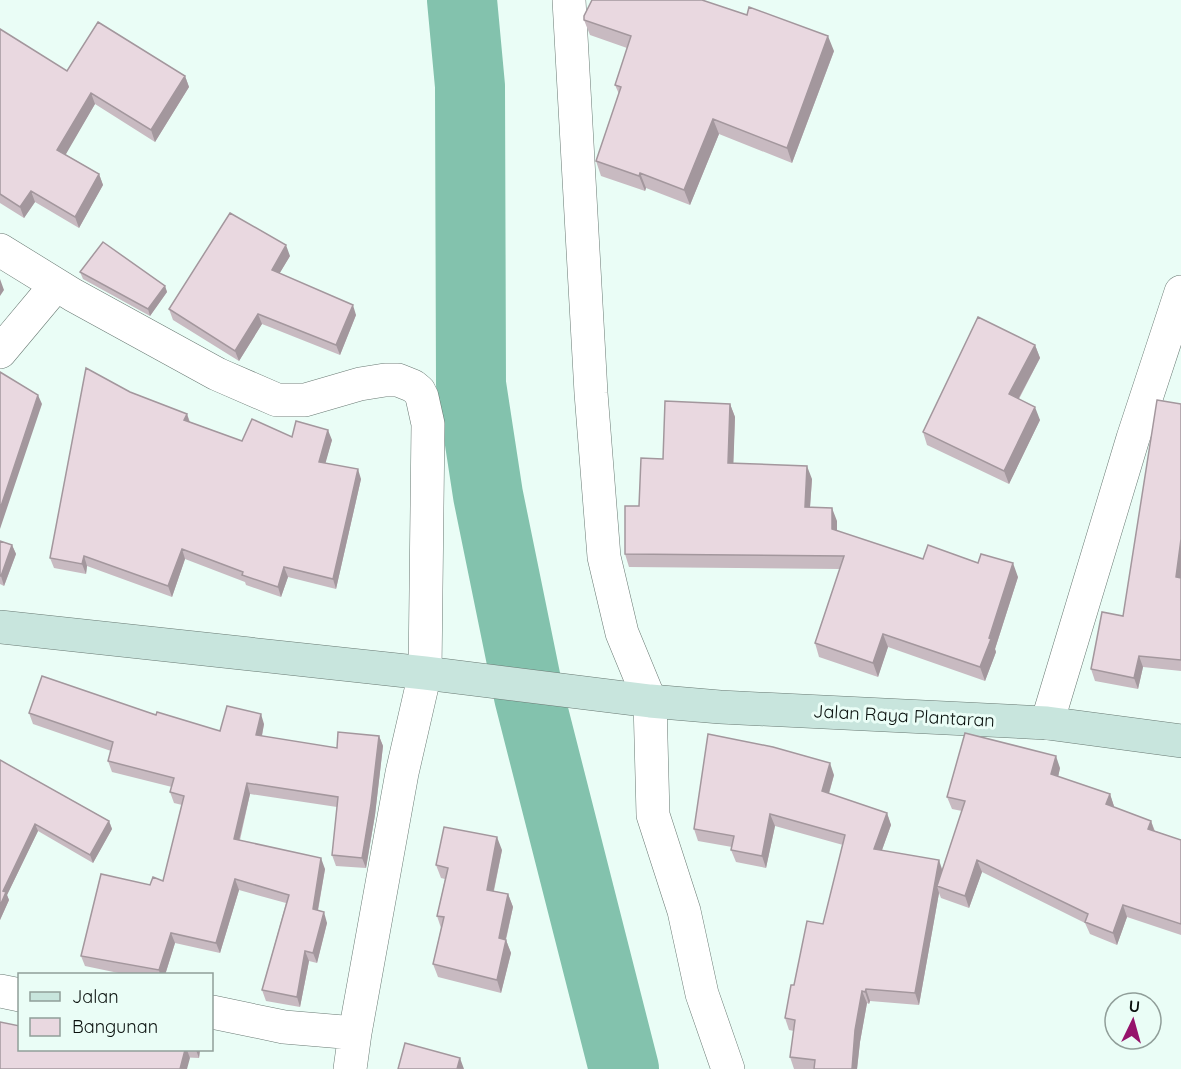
<svg xmlns="http://www.w3.org/2000/svg" width="1181" height="1069" font-family="Quicksand,sans-serif">
  <style>
    .lines { fill: none; stroke-linecap: round; stroke-linejoin: round }
    .river { stroke: #83c2ad; stroke-width: 70 }
    .street-casing { stroke: #6a7a74; stroke-width: 34 }
    .secondary-casing { stroke: #6a7a74; stroke-width: 34 }
    .street { stroke: #fff; stroke-width: 33 }
    .secondary { stroke: #c8e5dd; stroke-width: 33 }
    .wall { fill: #c8bac1 }
    .shaded-wall { fill: #a3979d }
    .building { fill: #e9d8e0; stroke: #a3979d; stroke-width: 1.5 }
    .labels { text-anchor: middle; stroke-width: 6; stroke-linejoin: round; paint-order: stroke }
    .street-label { font-size: 18px; fill: #09100d; stroke: #eafdf6 }
  </style>
  <rect width="100%" height="100%" fill="#eafdf6"/>
  <g class="lines">
    <!-- river -->
    <path class="river" d="M462,0l8,86 1,298 17,111 41,201 95,373"/>
    <defs>
      <path id="street" d="M569,0l22,393 13,164 18,76 28,68 3,114 31,96 18,83 26,75
        M0,250l73,45 144,79 60,26h28l55,-16 25,-4h13l15,6 6,5 3,6 6,27 -3,249 -23,100 -47,260
        M0,352l56,-67
        M1047,723l86,-285 48,-146
        M0,991l20,4
        M212,1012l72,15 71,6 -5,36"/>
      <path id="secondary" d="M0,627l425,46 225,28 70,6 327,16 134,18"/>
    </defs>
    <!-- street casing -->
    <use href="#street" class="street-casing"/>
    <!-- secondary casing -->
    <use href="#secondary" class="secondary-casing"/>
    <!-- street -->
    <use href="#street" class="street"/>
    <!-- secondary -->
    <use href="#secondary" class="secondary"/>
  </g>
  <!-- wall -->
  <path class="wall" d="M584,20l250,31 -42,112 -73,-29 -29,71 -44,-17 -1,3 -44,-15 -5,-15 23,-67 -4,-9 12,-37 -37,-13z
    M0,29l67,42 118,5 4,11 -34,55 -60,-38 -30,50 34,20 4,11 -24,43 -44,-26 -11,16 -24,-15z
    M290,256l-11,18 77,41 -16,40 -78,-31 -23,37 -66,-41 -4,-11z
    M80,272l85,14 2,6 -17,24 -67,-37z
    M1035,345l5,13 -21,41 21,21 -31,64 -82,-39 -4,-13z
    M130,392l57,22 3,8 52,19 50,-4 40,3 -7,23 36,16 -25,110 -48,-12 -7,20 -35,-12 -1,-3 -60,-23 -13,38 -85,-31 -1,8 -32,-6 -4,-10z
    M730,404l5,13 -2,46 79,16 -2,28 27,14v10l86,28 95,18 -23,72 1,3 -11,29 -97,-34 -10,30 -59,-20 -4,-14 25,-74 -211,-2 -4,-13 14,-48 24,-47z
    M1181,404v267l-38,-4 -5,22 -43,-8 -4,-12 32,-53z
    M0,541l12,4 4,9 -12,32 -4,-2z
    M29,713l127,2 64,16 44,-7 -2,12 75,12 42,-12 4,10 -8,69 -9,53 -30,-2 -4,-11 5,-48 -87,-13 -10,46 85,29 -7,42 9,12 -10,40 -8,-2 -9,46 -34,-6 -4,-11 24,-87 -47,-13 -19,63 -45,-10 -10,32h-37l-43,-9 -4,-10 69,-71 13,-4 19,-76 -8,-2 -4,-11 2,-5 -60,-15 -4,-11 3,-10 -78,-27z
    M0,760l109,61 3,8 -19,34 -55,-32 -31,64 2,5 -9,20z
    M1060,768l-2,9 52,17 4,13 37,14 4,10 26,9v95l-54,-18 -10,28 -27,-11 -5,-11 -103,-51 -13,36 -28,-10 -2,-5 -20,112 -49,-4 -1,3 -2,-1 -7,39 -3,27h-63l-4,-12 4,-26 -5,-1 -4,-12 9,-33 29,-61 20,-79 -68,-19 -9,42 -30,-6 -5,-12 1,-3 -34,-6 -4,-12 140,-54 -5,19 58,19 4,12 -9,25 60,20 20,-59 -10,-2 -5,-12z
    M502,850l-8,41 14,3 5,13 -7,33 5,13 -10,40 -63,-16 -5,-13 8,-36 -4,-12 8,-37 -4,-1 -5,-13z
    M20,1050h180l-1,8z"/>
  <!-- shaded-wall -->
  <path class="shaded-wall" d="M828,36l6,15 -42,112 -5,-15z
    M185,76l4,11 -34,55 -4,-12z
    M91,93l4,11 -33,57 -5,-11z
    M713,119l6,15 -29,71 -6,-15z
    M640,173l6,15 -1,3 -6,-15z
    M99,174l4,11 -24,43 -4,-11z
    M31,191l4,11 -11,16 -4,-11z
    M286,245l4,11 -15,25 -3,-11z
    M0,279l4,11 -4,6z
    M165,286l2,6 -17,24 -2,-7z
    M353,305l3,10 -16,40 -4,-10z
    M258,314l4,10 -23,37 -4,-10z
    M1035,345l5,13 -26,49 -5,-13z
    M38,395l4,9 -42,125v-20z
    M730,404l5,13 -2,59 -5,-13z
    M1035,407l5,13 -31,64 -5,-13z
    M187,414l3,10 -6,-4z
    M328,430l4,10 -9,32 -4,-10z
    M807,466l5,13 -3,42 -4,-14z
    M358,469l3,10 -25,110 -3,-10z
    M832,508l5,13v21l-5,-13z
    M1181,539v43l-5,-5z
    M12,545l4,9 -12,32 -3,-10z
    M182,549l3,10 -13,38 -4,-11z
    M84,556l3,10 -1,8 -4,-10z
    M1013,563l5,14 -23,72 1,3 -11,29 -5,-14z
    M284,567l4,10 -7,20 -3,-10z
    M883,634l5,13 -10,30 -5,-14z
    M1139,656l4,11 -5,22 -4,-11z
    M261,714l3,10 -4,21 -4,-10z
    M379,736l4,10 -8,69 -9,53 -4,-10z
    M1056,756l4,12 -4,18 -5,-12z
    M830,763l4,12 -8,28 -4,-12z
    M247,783l3,11 -13,55 -3,-10z
    M1110,794l4,12 -3,10 -5,-12z
    M887,813l4,12 -13,36 -4,-12z
    M770,814l5,12 -9,42 -4,-12z
    M109,821l3,8 -19,34 -3,-8z
    M1151,821l4,12 -7,-4z
    M35,824l3,7 -31,64 2,5 -9,20v-14l3,-15z
    M497,837l5,13 -11,53 -4,-13z
    M321,858l4,11 -9,51 -3,-11z
    M939,860l4,12 -6,14 2,7 -20,112 -4,-12z
    M977,860l5,12 -13,36 -4,-12z
    M235,879l4,11 -19,63 -4,-10z
    M508,894l5,13 -10,44 -4,-13z
    M1123,905l4,12 -10,28 -4,-12z
    M324,912l3,11 -10,40 -4,-10z
    M171,933l4,10 -10,32h-5l-1,-5z
    M506,940l5,13 -10,40 -4,-13z
    M305,951l4,10 -9,46 -3,-10z
    M866,989l4,12 -1,3 -4,-12z
    M862,991l5,12 -7,39 -3,27h-5l3,-39z
    M185,1050h2l3,8 -3,11h-7z
    M196,1050h4l-1,8z
    M460,1058l4,11h-7z"/>
  <!-- building -->
  <path class="building" d="M592,0h110l45,15 2,-8 79,29 -41,112 -74,-29 -29,71 -44,-17 -1,3 -43,-15 25,-74 -6,-2 16,-49 -47,-16v-4z
    M98,22l87,54 -34,54 -60,-37 -34,57 42,24 -24,43 -44,-26 -11,16 -20,-13v-165l67,42z
    M230,213l56,32 -14,25 81,35 -17,40 -78,-31 -23,37 -66,-42z
    M103,242l62,44 -17,23 -68,-37z
    M978,317l57,28 -26,49 26,13 -31,64 -81,-39z
    M86,368l44,24 57,22 -3,6 58,21 10,-22 40,18 4,-16 32,9 -9,32 39,7 -25,110 -49,-12 -6,20 -36,-12 1,-3 -61,-23 -14,37 -84,-30 -2,8 -32,-6z
    M0,372l38,23 -38,114z
    M1157,400l24,4v135l-5,38 5,1v82l-42,-4 -5,22 -43,-9 11,-57 21,4z
    M665,401l65,3 -2,59 79,3 -2,41 27,1v21l91,30 5,-14 50,18 3,-9 32,9 -24,75 2,1 -11,28 -97,-33 -10,29 -58,-20 29,-87 -219,-2v-48h14l2,-48 22,1z
    M0,541l12,4 -11,31h-1z
    M42,676l114,39 1,-3 63,19 7,-25 34,8 -5,21 81,13 1,-16 41,4 -8,68 -9,54 -30,-3 6,-58 -91,-14 -13,56 87,19 -8,51 11,3 -11,41 -8,-2 -8,46 -35,-7 27,-95 -54,-16 -19,64 -45,-10 -12,37 -78,-14 20,-82 49,11 3,-8 10,4 21,-85 -14,-4 4,-14 -66,-17 5,-19 -84,-29z
    M965,733l91,23 -5,18 59,20 -4,10 45,17 -3,8 33,11v84l-58,-19 -10,28 -28,-11 3,-8 -111,-54 -12,36 -28,-10 28,-85 -18,-4z
    M708,734l65,13 57,16 -8,28 65,22 -13,36 65,11 -24,133 -49,-4 -1,3 -3,-1 -7,39 -3,39h-38l1,-9 -25,-3 5,-37 -10,-2 6,-33h3l13,-64 16,3 22,-89 -75,-21 -8,42 -31,-6 3,-14 -40,-7z
    M0,760l109,61 -19,34 -55,-31 -32,67 3,1 -6,14z
    M444,827l53,10 -10,53 21,4 -9,44 7,2 -9,40 -64,-16 11,-47 -7,-1 11,-48 -12,-3z
    M0,1022l20,4v24h165l-5,19h-180z
    M405,1043l55,15 -3,11h-59z"/>
  <g class="labels">
    <!-- street labels -->
    <g class="street-label">
      <text transform="translate(904 716) rotate(3)" y="6">Jalan Raya Plantaran</text>
    </g>
  </g>
  <!-- legend -->
  <rect x="18" y="973" width="195" height="78" fill="#eafdf6" stroke="#909e99" stroke-width="1.5"/>
  <rect x="30" y="992" width="30" height="9" fill="#c8e5dd" stroke="#909e99" stroke-width="1.5"/>
  <text x="72" y="1003" font-size="18" fill="#09100d">Jalan</text>
  <rect x="30" y="1018" width="30" height="18" fill="#e9d8e0" stroke="#909e99" stroke-width="1.5"/>
  <text x="72" y="1033" font-size="18" fill="#09100d">Bangunan</text>
  <!-- north arrow -->
  <g transform="translate(1133 1021) rotate(5)"><circle r="28" fill="#eafdf6" stroke="#909e99" stroke-width="1.5"/>
  <path d="M0-4.5L10 22L0 15L-10 22Z" fill="#95136b"/>
  <text y="-9" font-size="16" font-weight="bold" text-anchor="middle" fill="#09100d">U</text>
  </g>
</svg>
